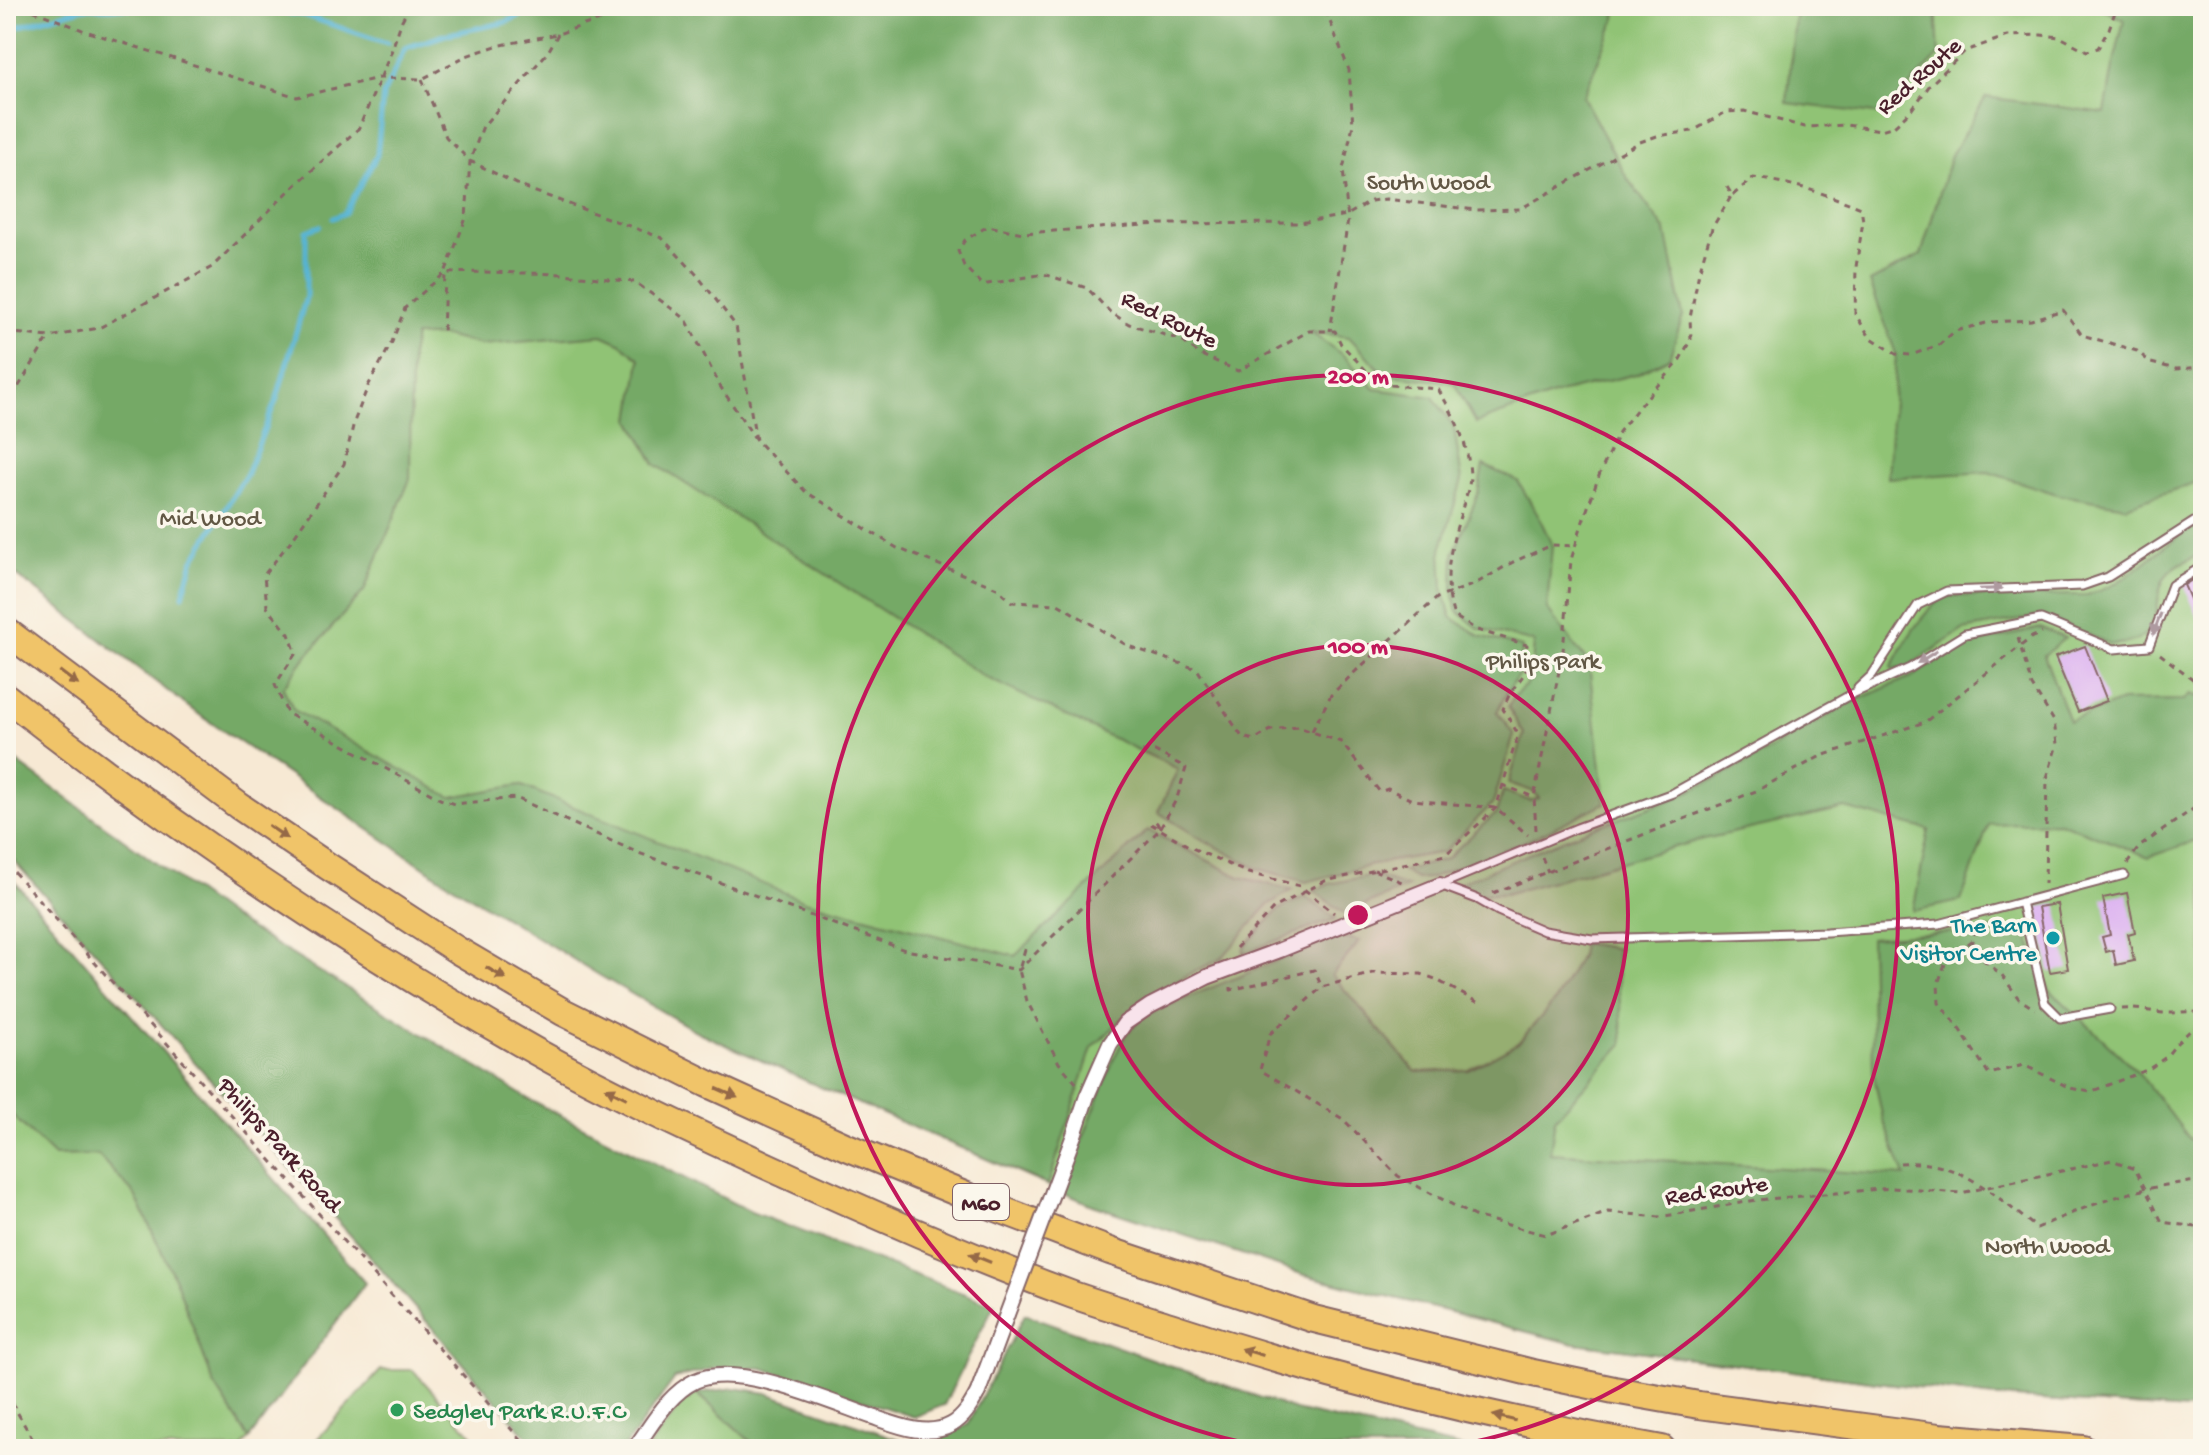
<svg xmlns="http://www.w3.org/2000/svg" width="2209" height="1455" font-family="'Gochi Hand',sans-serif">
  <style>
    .green { fill: #90c374; stroke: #6d7150; stroke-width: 2 }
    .forest { fill: #74a966; stroke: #5f6448; stroke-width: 2 }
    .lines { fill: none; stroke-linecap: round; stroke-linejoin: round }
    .stream { stroke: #54b3d3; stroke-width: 5 }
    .building { fill: #daaef1 }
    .service-casing { stroke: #876666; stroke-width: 11 }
    .minor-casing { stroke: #876666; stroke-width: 18 }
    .motorway-casing { stroke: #876666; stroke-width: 30 }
    .path { stroke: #876666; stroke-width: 3; stroke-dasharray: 6 6; stroke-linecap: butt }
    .service { stroke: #fff; stroke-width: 7 }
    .minor { stroke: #fff; stroke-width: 14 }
    .motorway { stroke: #f0c469; stroke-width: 26 }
    .minor-bridge-casing { stroke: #876666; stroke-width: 18; stroke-linecap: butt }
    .minor-bridge { stroke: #fff; stroke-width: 14 }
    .oneway { fill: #ae9aa0 }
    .oneway2 { fill: #956947 }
    .ring { fill: none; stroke: #c2185b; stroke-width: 4 }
    .culture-dot { fill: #0f9aa8; stroke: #fbf7ec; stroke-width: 3 }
    .leisure-dot { fill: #2e9e5b; stroke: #fbf7ec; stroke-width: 3 }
    .labels { text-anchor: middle; stroke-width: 7; stroke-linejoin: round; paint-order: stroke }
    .shield { fill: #fbf7ec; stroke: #7f6065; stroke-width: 2 }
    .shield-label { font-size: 22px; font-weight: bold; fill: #4a1f2b }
    .street-label { font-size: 24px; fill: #4a1f2b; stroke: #fbf7ec }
    .park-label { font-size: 24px; fill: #625845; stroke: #fbf7ec }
    .culture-label { font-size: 24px; fill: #0d838f; stroke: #fbf7ec; text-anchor: end }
    .leisure-label { font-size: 24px; fill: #27864d; stroke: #fbf7ec; text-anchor: start }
    .centre { fill: #c2185b; stroke: #fbf7ec; stroke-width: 4 }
    .ring-label { font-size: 24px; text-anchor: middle; font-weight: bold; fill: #c2185b; stroke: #fbf7ec; stroke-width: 7; stroke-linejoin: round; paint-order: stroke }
  </style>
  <rect width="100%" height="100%" fill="#fbf7ec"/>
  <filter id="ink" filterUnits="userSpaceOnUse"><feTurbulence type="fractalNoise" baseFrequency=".0125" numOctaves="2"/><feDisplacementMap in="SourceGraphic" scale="16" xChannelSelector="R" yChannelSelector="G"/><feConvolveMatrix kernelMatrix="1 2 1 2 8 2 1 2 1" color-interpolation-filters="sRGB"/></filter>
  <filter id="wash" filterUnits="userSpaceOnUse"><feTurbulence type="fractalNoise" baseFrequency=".006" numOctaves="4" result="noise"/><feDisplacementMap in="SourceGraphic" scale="32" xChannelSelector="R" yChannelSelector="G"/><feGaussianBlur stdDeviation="1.8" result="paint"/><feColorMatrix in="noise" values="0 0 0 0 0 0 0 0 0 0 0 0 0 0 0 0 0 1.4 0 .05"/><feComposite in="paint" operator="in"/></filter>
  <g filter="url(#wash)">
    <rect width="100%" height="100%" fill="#f7e9d4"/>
    <!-- green -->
    <path class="green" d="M6,6h2197v1405l-217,-15 -419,-54 -262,-67 -215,-71 -272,-118 -120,-54 -99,-57 -160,-98 -245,-166 -188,-144z
      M6,872l359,411 -124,166h-235z
      M381,1370h32l72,79h-177z
      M697,1393l62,56h-112l36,-46z"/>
    <!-- forest -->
    <path class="forest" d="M6,6h1610l-1,14 -32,77 44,81 39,53 17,85 -14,42 -33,16 -77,19 -83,30 -22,-40 -70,-9 -35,-37 -39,-5 34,24 31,33 58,8 21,30 8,53 -21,70 2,38 8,29 29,19 42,11 -1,24 -13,19 -11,22 17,23 -21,68 -49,49 -64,11 -74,19 -50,-14 -58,-31 -40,-25 20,-43 -193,-92 -330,-213 -24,-44 9,-61 -20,-16 -18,-8 -120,10 -39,-9h-28l-4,19 -1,124 -46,112 -60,68 -21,29 11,22 157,87 69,-12 285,116 210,55 133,-126 92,47 52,13 -24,15 -47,54 -28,13 -56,33 -45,43 -44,137 -230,-99 -120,-54 -99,-57 -160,-98 -245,-166 -188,-144z
      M1796,6h140l3,49 -57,60 -95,-12z
      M2097,6h106v474l-77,26 -66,-11 -72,-23 -100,6 8,-124 -26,-72 51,-27 30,-100 35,-58 119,16 8,-46 11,-47z
      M1483,465l35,16 21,36 13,28 -5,64 42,55 16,139 -76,37 -99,38 -14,1 -13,-8 43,-12 50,-46 7,-22 27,10 9,-3 -7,-7 -23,-8 15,-49 -16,-27 6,-11 17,-16 3,-38 -56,-14 -22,-18 -3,-24 1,-33 24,-59z
      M2194,527l9,4v22c-15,7 -33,13 -40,28 -6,13 -4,25 -8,37 -5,21 -26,27 -45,26l-68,-28 -79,14 -54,36 -15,4 -2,-3c14,-27 27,-51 52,-71l143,-1c8,-3 17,-5 24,-9 30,-17 53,-43 83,-59z
      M2040,628l25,10 -21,17 25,66 53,-20 62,-1 6,-6 13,4v140l-54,19 -89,-35 -71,2 -28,77 -48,10 16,-81 -84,-22 -141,31 -199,55h-28l-20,-10 122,-51 96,-35 55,-26 124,-71 57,-24 53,-31z
      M6,754l223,162 301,184 221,112 243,93 -50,100 -30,12 -152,-49h-46l-41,10 -52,71h-85l-160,-183 -372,-414z
      M6,872l359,411 -116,156 -35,-55 -37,-100 -42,-89 -37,-40 -44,1 -48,-47z
      M1372,875l35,12 -62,27 -31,-23 15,-7z
      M1305,896l31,23 -93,34 1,-6 34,-37z
      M2024,927l25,62 88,82 66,85v255l-217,-15 -419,-54 -262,-67 -215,-71 -28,-12 53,-136 13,-24 19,-18 191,-78 22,5 -28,34 84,97 53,-2 49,-27 37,-42 25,-45 2,-13 37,6 -3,2 7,93 -68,75 -5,34 355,23 -22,-56 -10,-49 -3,-133z
      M1025,1314l270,96 174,39h-710l-62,-56 38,-5 32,5 156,55 45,-24z"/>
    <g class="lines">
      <!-- stream -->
      <path class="stream" d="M6,30l78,-22h165l53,7 85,28
        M405,48l43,-14 55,-11 41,-17
        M333,218l12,-5 32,-58 6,-60 22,-47
        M183,595l10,-34 53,-86 31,-77 29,-101v-66l14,-5"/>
    </g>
    <g id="blocks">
      <!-- building -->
      <path class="building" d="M2202,574h1v55l-19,-44z
        M2085,646l22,55 -29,11 -23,-55z
        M2127,893l8,39 -7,2 6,27 -18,4 -3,-15 -7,2 -4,-15 8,-2 -7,-37z
        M2057,904l11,65 -18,3 -12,-65z"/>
    </g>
  </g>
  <g filter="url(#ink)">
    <use href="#blocks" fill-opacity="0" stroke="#876666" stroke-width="2"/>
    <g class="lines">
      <defs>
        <path id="service" d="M1858,688l14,-13 46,-70 29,-14 135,-5 26,-9 89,-57 6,3
          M1440,885l137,-57 96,-35 177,-98 60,-27 55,-34 76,-15 73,30 35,-3 23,-61 31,-19
          M1440,885l37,14 21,12 46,20 48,8 235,-7 112,-8 185,-49
          M2021,902l24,101 15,15 50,-9"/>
        <path id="minor" d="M1074,1135l13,-39 23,-52 15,-21 25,-17 57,-29 73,-27 160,-65
          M634,1449c18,-24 34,-55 61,-68 42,-20 135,21 178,36 23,8 54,21 78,8 13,-7 20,-20 27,-33"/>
        <path id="motorway" d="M6,631l233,175 90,61 128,83 106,62 145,72 139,63 134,55 129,49 204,68 219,54 81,17 85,15 240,32 144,12
          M6,697c167,131 345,250 529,354 75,42 154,79 232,115 101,46 202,91 306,129 32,11 65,21 97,31 161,53 325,93 492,123"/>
      </defs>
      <!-- service casing -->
      <use href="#service" class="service-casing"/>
      <!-- minor casing -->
      <use href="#minor" class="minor-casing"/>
      <!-- motorway casing -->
      <use href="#motorway" class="motorway-casing"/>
      <!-- path -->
      <path class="path" d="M22,6l63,25 212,66 82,-19 43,1 44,-23 30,-10 62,-12 82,-28
        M1314,6l13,8 22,56 4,55 -10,44 5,51 -18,111
        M625,14l116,-8
        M558,34l-10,18 -65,74 -13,35 55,27 137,50 35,37 39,51 20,114 50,52 91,56 100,40 15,14 46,2 70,42 69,23 45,68 12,3 17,-10 27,-3 43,15 39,50 8,-3 24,11 84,8 32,27
        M422,79l24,58 24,24 -4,57 -21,55 -2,63
        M1733,195l20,-17c39,5 72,15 108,30l2,13 -7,46 -1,47 15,23 26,17 15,1 28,-10 16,-14 35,-9 41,-2 32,-10 19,25 55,16 14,12 25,6 27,-2
        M6,332l43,5 50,-9 113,-61 76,-75 71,-64 31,-73 12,-35 8,-14
        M6,407l43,-70
        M756,440l-36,-54 -34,-67 -51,-37 -72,-8 -78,-2 -40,1 -40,35 -13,34 -24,44 -14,36 -10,42 -51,74 -29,37 3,32 22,27 7,19 -21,32 12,28 153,86 14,5 62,-6 120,54 269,98 114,20 141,-141 -3,-6 -3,-3
        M2018,638l14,48 22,35 3,23 -10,34 -2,106
        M2160,654l34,26 9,3
        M1312,731l19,-36 27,-26 79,-71 38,-14 38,-22 39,-17 23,1
        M1142,752l13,-1 31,17 -9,30 -17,31
        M1502,785l32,12
        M1151,824l41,24 56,25 52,13 34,27
        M1536,830l-2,-33 29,-146 8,-91 11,-36 18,-51 19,-41 22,-28 37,-41 13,-24 -1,-21 9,-46 13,-44 20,-33 -8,-13
        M1542,857l6,15
        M6,863l523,586
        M2127,864l12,-17 64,-45
        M1374,870l30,13
        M1493,893l263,-102 65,-35 104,-34 107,-85 10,-4
        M1975,929l-3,11 -26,21 -8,23 1,19 17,21 33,50 35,-9 46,23 20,4 59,-23 17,-12 11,-14 15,-14 11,-6
        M1972,940l4,14 26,21 17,24 16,10
        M1236,948l38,-40 51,-27 120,-26 51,-47 22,-74 -15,-25 7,-16 15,-20 2,-28 -50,-15 -23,-14c-12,-37 -4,-67 7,-103 3,-12 9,-25 9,-37 -1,-32 -16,-61 -32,-87l-59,-5 -38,-40 -6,-13h-26l-71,40 -39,-17 -18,-14 -52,-16 -19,-12 -23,-24 -43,-14 -62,11 -18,-19 -6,-15 7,-11 23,-14 35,7 137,-9 140,-1 47,-8 24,-14 15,-2 90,11 44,-1 120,-67 17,-6 36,-5 33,-19 18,-1 61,16 41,-2 35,5 13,-4 18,-17 18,-24 35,-34 43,-15 33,-1 19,2 27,14 11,-3 11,-19 8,-23
        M1025,949l-6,21 8,31 32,62 18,21
        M1231,987v3l83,-20 8,17
        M1477,1002l-42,-23 -14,-5 -48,-1 -51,14 -52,47 -10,36 83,49 55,57 76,40 72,19 62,-23 51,5 98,-17 135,-12 69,5 151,-33 23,9 27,53 41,6
        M2122,1009c14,-1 26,2 41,4 16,1 22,-4 40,1
        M1900,1163c61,-4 92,31 137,65 53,-24 107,-44 166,-47
        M6,1392l32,57"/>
      <!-- service -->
      <use href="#service" class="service"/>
      <!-- minor -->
      <use href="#minor" class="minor"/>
      <!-- motorway -->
      <use href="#motorway" class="motorway"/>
      <defs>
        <path id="minor-bridge" d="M978,1392l96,-257"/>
      </defs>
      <!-- minor-bridge casing -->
      <use href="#minor-bridge" class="minor-bridge-casing"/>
      <!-- minor-bridge -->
      <use href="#minor-bridge" class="minor-bridge"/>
    </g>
    <!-- one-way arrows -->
    <defs><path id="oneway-solid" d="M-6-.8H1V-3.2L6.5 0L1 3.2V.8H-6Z" transform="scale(2)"/></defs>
    <g class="oneway">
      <use href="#oneway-solid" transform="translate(1991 589) rotate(-2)"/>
      <use href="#oneway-solid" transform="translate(2157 624) rotate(110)"/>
      <use href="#oneway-solid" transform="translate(1927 657) rotate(148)"/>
    </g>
    <g class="oneway2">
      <use href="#oneway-solid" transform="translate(69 678) rotate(37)"/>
      <use href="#oneway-solid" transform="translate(278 832) rotate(34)"/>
      <use href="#oneway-solid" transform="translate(496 973) rotate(30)"/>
      <use href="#oneway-solid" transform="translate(616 1093) rotate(-153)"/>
      <use href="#oneway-solid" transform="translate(727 1093) rotate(24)"/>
      <use href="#oneway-solid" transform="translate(980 1258) rotate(-158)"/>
      <use href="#oneway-solid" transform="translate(1252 1352) rotate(-163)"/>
      <use href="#oneway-solid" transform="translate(1504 1418) rotate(-167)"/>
    </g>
  </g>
  <!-- distance rings -->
  <circle cx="1358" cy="915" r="270" fill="#c2185b" fill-opacity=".12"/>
  <g class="ring">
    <circle cx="1358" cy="915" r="270"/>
    <path d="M1274 1448A540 540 0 1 1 1442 1448"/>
  </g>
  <!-- markers -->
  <circle class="culture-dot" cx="2053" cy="938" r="8"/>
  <circle class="leisure-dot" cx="397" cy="1410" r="8"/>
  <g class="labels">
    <!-- shield labels -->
    <rect class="shield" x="953" y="1184" width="56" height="36" rx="6"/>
    <g class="shield-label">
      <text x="981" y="1210">M60</text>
    </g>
    <!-- street labels -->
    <g class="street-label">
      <text transform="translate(1918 75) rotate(-41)" y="8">Red Route</text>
      <text transform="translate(1170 318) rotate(26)" y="8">Red Route</text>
      <text transform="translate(281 1144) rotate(48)" y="8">Philips Park Road</text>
      <text transform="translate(1716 1189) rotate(-8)" y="8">Red Route</text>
    </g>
    <!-- park labels -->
    <g class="park-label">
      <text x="1428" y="189">South Wood</text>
      <text x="210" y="525">Mid Wood</text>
      <text x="1543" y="668">Philips Park</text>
      <text x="2047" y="1253">North Wood</text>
    </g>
    <!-- culture labels -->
    <g class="culture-label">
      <text x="2037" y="932">The Barn<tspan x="2037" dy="28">Visitor Centre</tspan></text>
    </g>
    <!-- leisure labels -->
    <g class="leisure-label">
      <text x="413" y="1418">Sedgley Park R.U.F.C</text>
    </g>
  </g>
  <circle cx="1358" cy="915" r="12" class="centre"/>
  <g class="ring-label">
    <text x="1358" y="383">200 m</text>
    <text x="1358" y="653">100 m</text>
  </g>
  <!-- margin -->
  <rect width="2209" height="1455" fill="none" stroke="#fbf7ec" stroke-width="32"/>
</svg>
